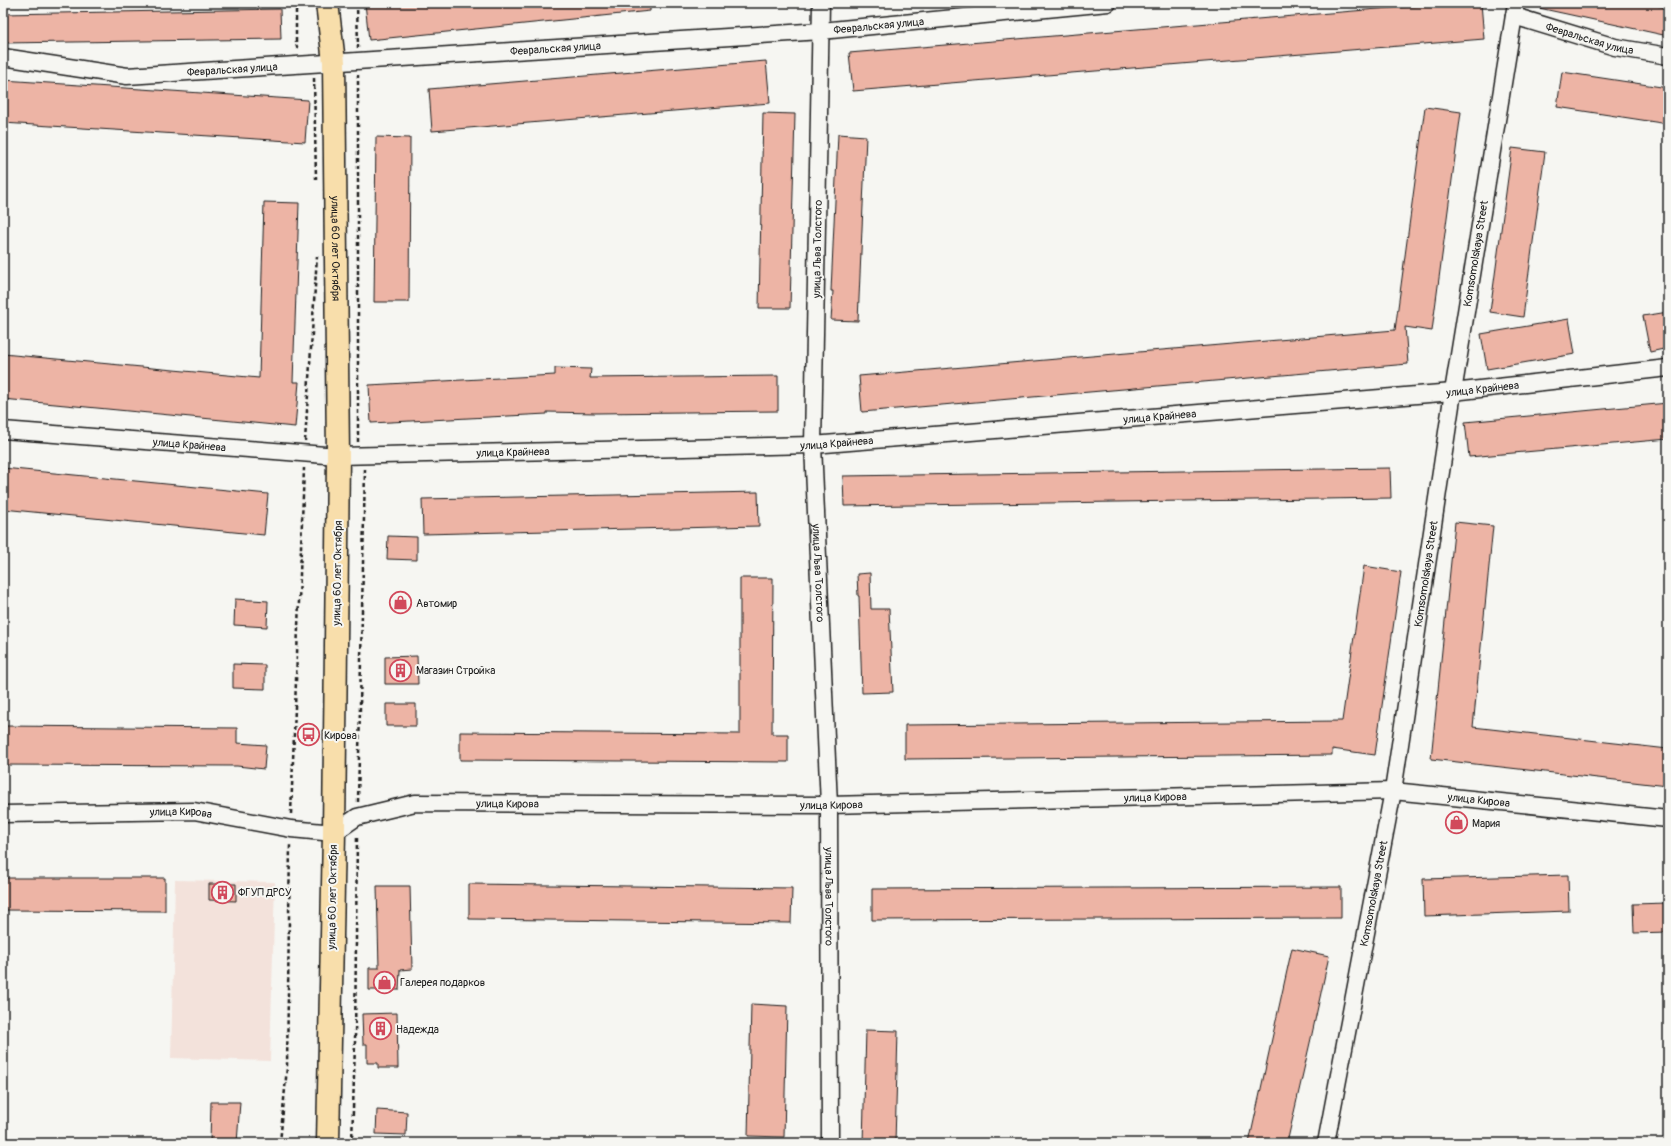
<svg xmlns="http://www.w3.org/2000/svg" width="1671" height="1146" font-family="Pangolin,sans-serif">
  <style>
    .built { fill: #f3e2db }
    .building { fill: #edb4a5; stroke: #1c1c1c }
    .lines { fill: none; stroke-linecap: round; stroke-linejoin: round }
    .street-casing { stroke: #1c1c1c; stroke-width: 19 }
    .primary-casing { stroke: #1c1c1c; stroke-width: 25 }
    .path { stroke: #1c1c1c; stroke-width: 2.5; stroke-dasharray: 4 3; stroke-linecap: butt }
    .street { stroke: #f6f6f2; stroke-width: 16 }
    .primary { stroke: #f8deab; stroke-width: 22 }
    .labels { text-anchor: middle; stroke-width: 4; stroke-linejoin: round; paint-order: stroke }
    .street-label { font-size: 11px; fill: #1c1c1c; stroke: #f6f6f2 }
    .poi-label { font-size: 11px; fill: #1c1c1c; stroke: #f6f6f2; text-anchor: start }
  </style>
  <rect width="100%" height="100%" fill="#f6f6f2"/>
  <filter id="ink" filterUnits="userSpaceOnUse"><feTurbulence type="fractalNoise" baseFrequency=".025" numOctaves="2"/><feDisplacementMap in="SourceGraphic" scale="8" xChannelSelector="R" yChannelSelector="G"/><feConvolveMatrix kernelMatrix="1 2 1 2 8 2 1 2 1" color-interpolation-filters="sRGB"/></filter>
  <g filter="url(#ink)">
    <!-- built -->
    <path class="built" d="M175,880l100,2 -5,179 -99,-3z"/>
    <!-- building -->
    <path class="building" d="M365,3h285v8l-281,29z
      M1450,3h31l3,36 -631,52 -4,-38z
      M1540,3h106l22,5v28l-129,-28z
      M280,9l1,30 -278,4v-29z
      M766,61l4,42 -338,28 -3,-42z
      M1562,72l106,16v36l-111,-17z
      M3,80l305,20 -3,42 -302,-19z
      M1425,107l36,5 -29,219 -27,-4 3,37 -546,48 -3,-36 536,-46z
      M763,113l32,1 -5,194h-31z
      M838,134l28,2 -8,185 -27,-1 2,-29h-2z
      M376,137l34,1 -1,164h-35z
      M1512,148l33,4 -22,165 -33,-5z
      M264,202l35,1 -6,179h6l-4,45 -292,-28v-45l256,24z
      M1668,312v36l-18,4 -7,-36z
      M1569,319l6,35 -88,15 -6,-35z
      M555,368l36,1 -1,9 188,-2v35l-183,2 -48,-1v2l-176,9 -2,-38 186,-10z
      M1668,403v36l-199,18 -4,-35z
      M3,468l265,26 -4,41 -261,-26z
      M1390,468l1,30 -547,8 -1,-30z
      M758,492l1,34 -336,8 -1,-35z
      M1455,522l38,4 -20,201 195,22v37l-237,-27z
      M388,536l29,1v23l-30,-1z
      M1364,566l37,6 -26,183 -43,-6v6l-427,4v-34l437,-4z
      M870,573l1,36h18l4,83 -31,1 -3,-97h-1l-1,-22z
      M740,578h33l-1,156h16v28l-328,-2v-28l280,2z
      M235,599l33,2 -1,26 -33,-2z
      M417,656l1,28h-33v-27z
      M233,664l32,1v24l-32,-1z
      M386,704h30v22h-30z
      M3,726l234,2v15l29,2 -2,24 -27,-3 -234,-1z
      M1568,875l1,36 -145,5 -1,-37z
      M3,878h162v33l-162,-1z
      M209,884h27v17l-27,-1z
      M469,884l323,4 -1,35 -322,-4z
      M377,886h33l2,83 -12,1 -1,20h-30v-22h10z
      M1341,887v31l-469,2v-31z
      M1668,903v29l-34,1 -1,-29z
      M1292,948l37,8 -17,78 -25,109h-38z
      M751,1004l36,2 -3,131 -36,-1z
      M397,1013l1,55h-20v-5h-11v-19h-4l-1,-30z
      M866,1030l32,1 -3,112h-32z
      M211,1102h29l-3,41h-27z
      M377,1110l30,2 -1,23 -30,-1z"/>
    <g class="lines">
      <defs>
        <g id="street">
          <path id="s1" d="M821,3l-8,442 16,360 1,338"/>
          <path id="s2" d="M1514,16l101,31 53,9"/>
          <path id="s3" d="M3,57l124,19 694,-45 287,-28"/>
          <path id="s4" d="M3,430l335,26 475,-11 640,-53 215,-24"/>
          <path id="s5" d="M3,814l191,-3 97,18 43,4 23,-16 58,-14 414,2 564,-14 275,28"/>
          <path id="s6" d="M1326,1143l67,-352 60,-399 63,-389"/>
        </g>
        <g id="primary">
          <path id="s7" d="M327,3l7,59 4,394 -4,377 -6,310"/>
        </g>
      </defs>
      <!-- street casing -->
      <use href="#street" class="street-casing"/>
      <!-- primary casing -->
      <use href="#primary" class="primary-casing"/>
      <!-- path -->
      <path class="path" d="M296,3v41l2,6
        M357,3l1,45
        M314,78l2,101
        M305,441l12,-185
        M358,442v-367
        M358,802l7,-333
        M291,814l13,-346
        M280,1143l7,-76 3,-224
        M352,1143l3,-100 2,-208"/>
      <!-- street -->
      <use href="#street" class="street"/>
      <!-- primary -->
      <use href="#primary" class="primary"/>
    </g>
  </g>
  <!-- icons -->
  <defs>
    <symbol id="shop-ring" viewBox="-11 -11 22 22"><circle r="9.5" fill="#f6f6f2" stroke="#d1495b" stroke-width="1.5"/><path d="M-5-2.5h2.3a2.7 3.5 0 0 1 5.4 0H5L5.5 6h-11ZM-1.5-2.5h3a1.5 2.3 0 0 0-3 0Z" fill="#d1495b"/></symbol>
    <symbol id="building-ring" viewBox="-11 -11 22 22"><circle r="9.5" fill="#f6f6f2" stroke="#d1495b" stroke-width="1.5"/><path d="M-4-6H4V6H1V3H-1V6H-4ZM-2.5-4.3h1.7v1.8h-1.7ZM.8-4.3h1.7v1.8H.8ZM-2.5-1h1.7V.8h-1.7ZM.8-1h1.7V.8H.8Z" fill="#d1495b"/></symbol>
    <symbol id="bus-ring" viewBox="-11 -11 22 22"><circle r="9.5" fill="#f6f6f2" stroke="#d1495b" stroke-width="1.5"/><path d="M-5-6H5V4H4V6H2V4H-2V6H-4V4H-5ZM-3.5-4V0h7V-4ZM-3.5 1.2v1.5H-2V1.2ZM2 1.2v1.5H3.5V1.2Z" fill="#d1495b"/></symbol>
  </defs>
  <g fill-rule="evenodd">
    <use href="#shop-ring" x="388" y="590" width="25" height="25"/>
    <use href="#building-ring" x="388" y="658" width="25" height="25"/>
    <use href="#bus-ring" x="296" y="722" width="25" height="25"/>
    <use href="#shop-ring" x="1444" y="810" width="25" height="25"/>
    <use href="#building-ring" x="210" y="880" width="25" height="25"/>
    <use href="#shop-ring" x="372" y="970" width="25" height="25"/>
    <use href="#building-ring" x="368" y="1016" width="25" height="25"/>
  </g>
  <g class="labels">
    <!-- street labels -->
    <g class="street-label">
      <text dy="4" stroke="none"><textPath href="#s3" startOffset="879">Февральская улица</textPath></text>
      <text dy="4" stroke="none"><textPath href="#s2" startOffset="79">Февральская улица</textPath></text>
      <text dy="4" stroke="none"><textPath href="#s3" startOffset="555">Февральская улица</textPath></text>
      <text dy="4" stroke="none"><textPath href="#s3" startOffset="231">Февральская улица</textPath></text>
      <text dy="4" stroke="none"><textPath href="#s7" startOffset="246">улица 60 лет Октября</textPath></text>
      <text transform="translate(817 249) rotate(-89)" y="4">улица Льва Толстого</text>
      <text dy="4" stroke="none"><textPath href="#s6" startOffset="902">Komsomolskaya Street</textPath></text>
      <text dy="4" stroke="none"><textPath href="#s4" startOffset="1483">улица Крайнева</textPath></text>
      <text dy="4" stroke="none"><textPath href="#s4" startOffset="1159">улица Крайнева</textPath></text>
      <text dy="4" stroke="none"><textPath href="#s4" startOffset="835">улица Крайнева</textPath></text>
      <text dy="4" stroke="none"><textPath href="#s4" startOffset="187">улица Крайнева</textPath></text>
      <text dy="4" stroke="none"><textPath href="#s4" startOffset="511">улица Крайнева</textPath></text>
      <text transform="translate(337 573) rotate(-89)" y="4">улица 60 лет Октября</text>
      <text dy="4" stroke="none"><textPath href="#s1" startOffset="570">улица Льва Толстого</textPath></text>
      <text dy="4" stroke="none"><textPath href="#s6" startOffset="578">Komsomolskaya Street</textPath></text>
      <text dy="4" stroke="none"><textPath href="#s5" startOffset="1161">улица Кирова</textPath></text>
      <text dy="4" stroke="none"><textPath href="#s5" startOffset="1485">улица Кирова</textPath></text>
      <text dy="4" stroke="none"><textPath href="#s5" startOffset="513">улица Кирова</textPath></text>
      <text dy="4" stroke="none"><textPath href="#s5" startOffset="837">улица Кирова</textPath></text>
      <text dy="4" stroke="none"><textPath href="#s5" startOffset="178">улица Кирова</textPath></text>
      <text dy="4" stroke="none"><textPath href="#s6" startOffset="254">Komsomolskaya Street</textPath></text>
      <text transform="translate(332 897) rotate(-89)" y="4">улица 60 лет Октября</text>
      <text dy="4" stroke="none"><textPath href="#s1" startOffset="894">улица Льва Толстого</textPath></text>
    </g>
    <!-- poi labels -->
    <g class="poi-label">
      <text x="416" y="607">Автомир</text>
      <text x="416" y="674">Магазин Стройка</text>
      <text x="324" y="739">Кирова</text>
      <text x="1472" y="827">Мария</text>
      <text x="238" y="896">ФГУП ДРСУ</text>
      <text x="400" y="986">Галерея подарков</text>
      <text x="396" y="1033">Надежда</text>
    </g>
  </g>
  <!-- margin -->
  <rect width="1671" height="1146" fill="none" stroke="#f6f6f2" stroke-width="16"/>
  <rect x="8" y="8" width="1655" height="1130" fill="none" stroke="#1c1c1c" stroke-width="1.5" filter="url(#ink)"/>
</svg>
